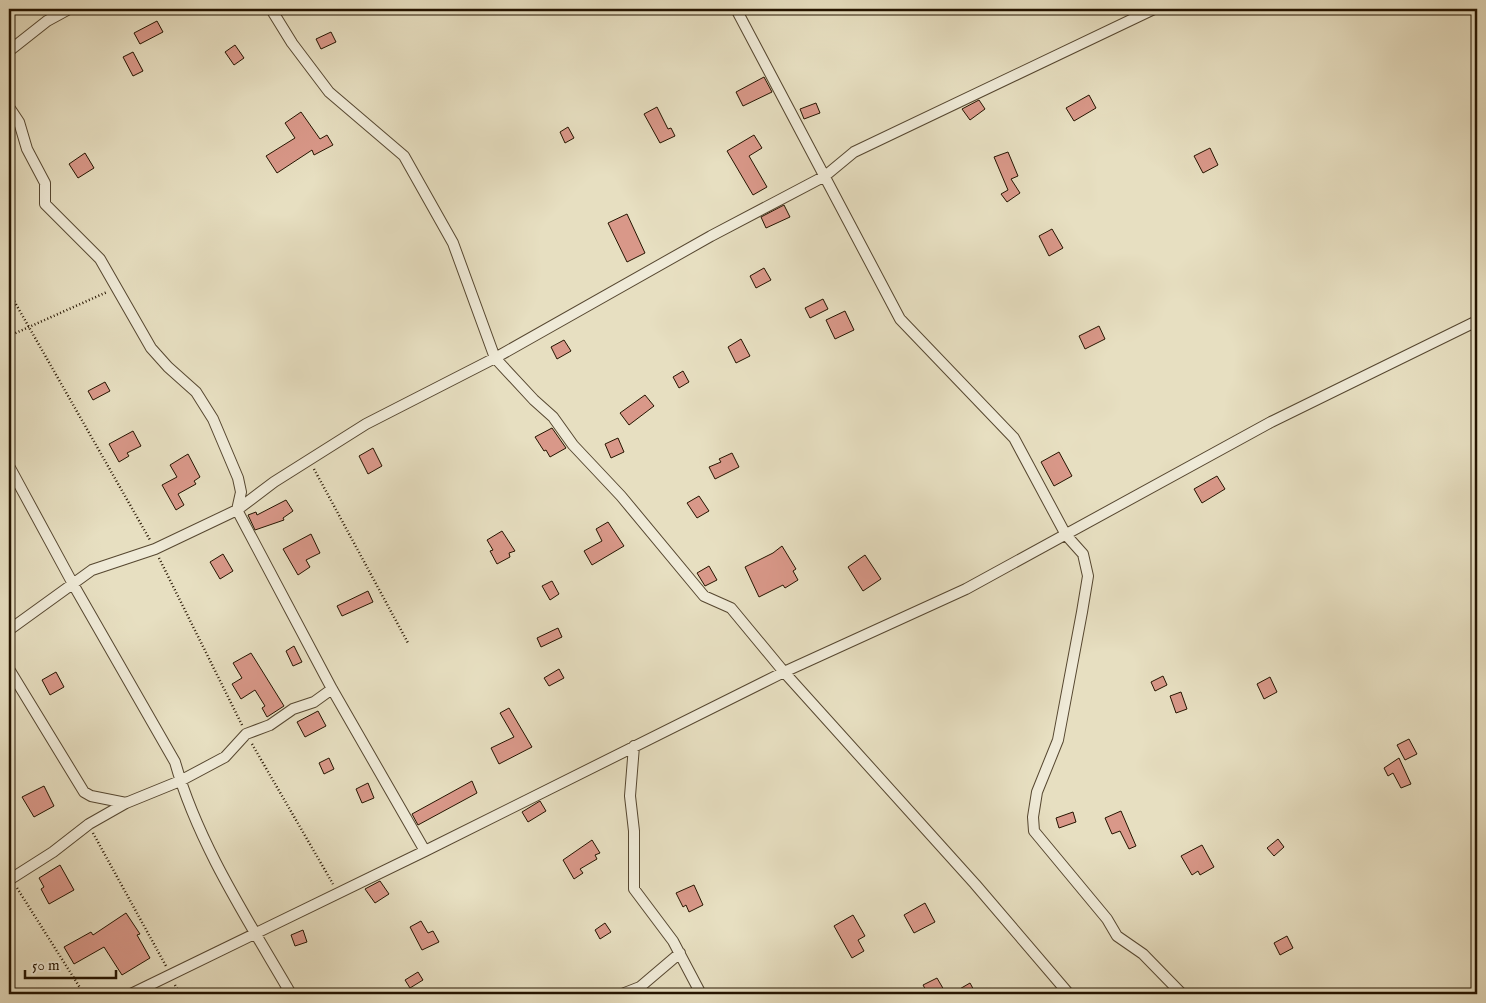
<svg xmlns="http://www.w3.org/2000/svg" width="1486" height="1003" font-family="'IM FELL English',serif">
  <style>
    .building { fill: #d99889; stroke: #251400 }
    .lines { fill: none; stroke-linecap: round; stroke-linejoin: round }
    .street-casing { stroke: #564730; stroke-width: 12 }
    .path { stroke: #251400; stroke-width: 2.5; stroke-dasharray: 1 2.5; stroke-linecap: butt }
    .street { stroke: #efead7; stroke-width: 10 }
  </style>
  <rect width="100%" height="100%" fill="#e7dfc1"/>
  <filter id="stains"><feTurbulence type="fractalNoise" baseFrequency=".004" numOctaves="4"/><feColorMatrix values="0 0 0 0 .2 0 0 0 0 .09 0 0 0 0 .02 0 0 0 .5 -.17"/></filter>
  <radialGradient id="worn" r=".72"><stop offset=".6" stop-color="#630" stop-opacity="0"/><stop offset="1" stop-color="#630" stop-opacity=".3"/></radialGradient>
  <!-- building -->
  <path class="building" d="M157,21l6,11 -23,12 -6,-11z
    M331,32l5,10 -15,7 -5,-10z
    M235,45l9,13 -10,7 -9,-13z
    M133,52l10,19 -10,5 -10,-19z
    M764,77l8,15 -29,14 -7,-14z
    M1089,95l7,13 -22,13 -8,-13z
    M979,100l6,9 -15,11 -8,-11z
    M816,103l4,10 -16,6 -4,-10z
    M657,107l11,22 3,-1 4,8 -15,7 -16,-29z
    M301,112l19,27 7,-4 6,10 -19,10 -2,-5 -35,23 -11,-17 29,-18 -10,-15z
    M568,127l6,11 -9,5 -5,-11z
    M754,135l8,13 -13,8 18,31 -14,8 -26,-44z
    M1210,148l8,17 -15,8 -9,-17z
    M1008,152l10,24 -7,3 9,14 -13,9 -6,-8 7,-4 -14,-33z
    M85,153l9,15 -16,10 -9,-14z
    M784,205l6,12 -24,11 -5,-11z
    M627,214l18,39 -18,9 -19,-39z
    M1052,229l11,19 -14,8 -10,-20z
    M764,268l7,12 -15,8 -6,-12z
    M823,299l5,10 -18,9 -5,-10z
    M845,311l9,19 -19,9 -9,-19z
    M1099,326l6,13 -20,10 -6,-13z
    M741,339l9,17 -14,7 -8,-16z
    M564,340l7,11 -14,8 -6,-12z
    M683,371l6,11 -10,6 -6,-11z
    M105,382l5,9 -17,9 -5,-9z
    M645,395l9,11 -25,19 -9,-12z
    M552,428l14,20 -16,9 -4,-7 -2,1 -9,-14z
    M133,431l8,15 -14,7 2,3 -10,6 -10,-18z
    M618,438l6,14 -13,6 -6,-14z
    M373,448l9,18 -14,8 -9,-18z
    M1059,452l13,24 -18,10 -13,-24z
    M732,453l7,14 -24,12 -6,-12 12,-5 -2,-3z
    M188,454l12,23 -6,4 2,3 -18,10 6,11 -8,5 -14,-25 15,-8 -7,-12z
    M1217,476l8,13 -23,14 -8,-14z
    M699,496l10,15 -12,7 -10,-15z
    M286,500l7,11 -10,7 1,2 -29,10 -7,-15 8,-3 1,3z
    M608,522l16,24 -32,19 -8,-14 18,-10 -6,-12z
    M502,531l13,20 -6,2 1,4 -13,7 -7,-13 3,-1 -6,-10z
    M311,534l9,19 -14,7 4,7 -12,8 -15,-26z
    M782,546l14,23 -3,2 5,9 -13,8 -2,-3 -24,12 -14,-30 28,-14z
    M223,554l10,17 -13,8 -10,-17z
    M865,555l16,24 -18,12 -15,-24z
    M709,566l8,14 -12,6 -8,-13z
    M552,581l7,13 -9,6 -8,-14z
    M368,591l5,11 -31,14 -5,-10z
    M558,628l4,9 -21,10 -4,-9z
    M294,646l8,16 -9,4 -7,-15z
    M251,653l33,53 -17,11 -5,-9 3,-2 -10,-16 -14,9 -9,-15 10,-6 -9,-15z
    M559,669l5,9 -15,8 -5,-8z
    M56,672l8,15 -14,8 -8,-15z
    M1163,676l4,9 -12,6 -4,-9z
    M1270,677l7,15 -13,7 -7,-15z
    M1181,692l6,17 -11,4 -6,-17z
    M509,708l23,39 -33,17 -8,-16 23,-11 -14,-24z
    M318,711l8,15 -21,11 -8,-15z
    M1409,739l8,15 -12,6 -8,-15z
    M329,758l5,11 -10,5 -5,-11z
    M1399,758l12,26 -10,4 -8,-15 -5,3 -4,-8z
    M472,781l5,12 -59,32 -6,-11z
    M368,783l6,15 -12,5 -6,-14z
    M44,786l10,20 -20,11 -12,-20z
    M540,801l6,10 -18,11 -6,-10z
    M1121,811l15,35 -7,3 -9,-18 -8,3 -7,-16z
    M1073,812l3,10 -17,6 -3,-10z
    M1278,839l6,8 -10,9 -7,-8z
    M592,840l8,13 -5,2 2,4 -17,10 3,4 -9,6 -11,-19z
    M1202,845l12,22 -14,8 -2,-4 -6,4 -11,-19z
    M60,865l14,25 -25,14 -8,-15 3,-2 -5,-9z
    M380,881l9,13 -14,9 -10,-14z
    M694,885l9,20 -14,7 -3,-7 -3,2 -7,-14z
    M925,903l10,19 -21,11 -10,-18z
    M126,913l14,21 -3,1 13,23 -28,17 -18,-28 -30,17 -10,-17 27,-15 2,3z
    M853,915l12,21 -7,4 6,11 -12,7 -18,-32z
    M421,921l7,12 5,-2 6,11 -17,8 -12,-23z
    M605,923l6,9 -11,7 -5,-9z
    M303,930l4,12 -12,4 -4,-11z
    M1287,936l6,12 -13,7 -6,-12z
    M418,972l5,8 -13,8 -5,-8z
    M937,978l7,12 -8,4h-8l-5,-9z
    M970,983l6,11h-25z"/>
  <g class="lines">
    <defs>
      <path id="street" d="M271,9l21,34 37,49 75,64 49,87 42,115 39,42 19,17 20,28 48,51 83,100 27,12 53,64 191,212 94,110
        M736,9l164,310 114,119 52,97 17,19 5,22 -6,36 -24,128 -21,52 -4,25 1,14 73,88 10,17 26,18 39,40
        M9,51l38,-30 22,-12
        M9,107l10,15 8,27 18,34v21l55,55 51,89 17,19 28,25 17,27 25,59 3,14 -4,18 95,179 93,162
        M9,466l64,118 102,178c23,82 73,158 116,232
        M9,630l83,-60 63,-21 82,-39 37,-28 92,-58 129,-66 216,-122 114,-60 29,-24 300,-143
        M9,669l75,123 7,4 35,7
        M634,746l-4,50 4,35v58l39,52 28,53
        M9,880l44,-28 36,-28 37,-21 54,-22 45,-24 21,-23 24,-9 23,-16 21,-7 18,-13
        M131,994l294,-143 359,-179 182,-83 305,-167 206,-101
        M622,994l18,-7 40,-34"/>
    </defs>
    <!-- street casing -->
    <use href="#street" class="street-casing"/>
    <!-- path -->
    <path class="path" d="M9,292l141,248
      M9,336l98,-44
      M314,469l94,174
      M159,558l83,167
      M252,744l81,140
      M93,833l73,133
      M17,888l67,106
      M175,985l5,9"/>
    <!-- street -->
    <use href="#street" class="street"/>
  </g>
  <!-- margin -->
  <rect width="1486" height="1003" fill="none" stroke="#e7dfc1" stroke-width="30"/>
  <rect x="10" y="10" width="1466" height="983" fill="none" stroke="#251400" stroke-width="2.5"/>
  <rect x="15" y="15" width="1456" height="973" fill="none" stroke="#251400"/>
  <!-- scale -->
  <path d="M25 970v8h91v-8" fill="none" stroke="#251400" stroke-width="2.5"/>
  <text x="32" y="970" font-size="15" fill="#251400" stroke="#efead7" stroke-width="4" paint-order="stroke">50 m</text>
  <rect width="100%" height="100%" filter="url(#stains)"/>
  <rect width="100%" height="100%" fill="url(#worn)"/>
</svg>
